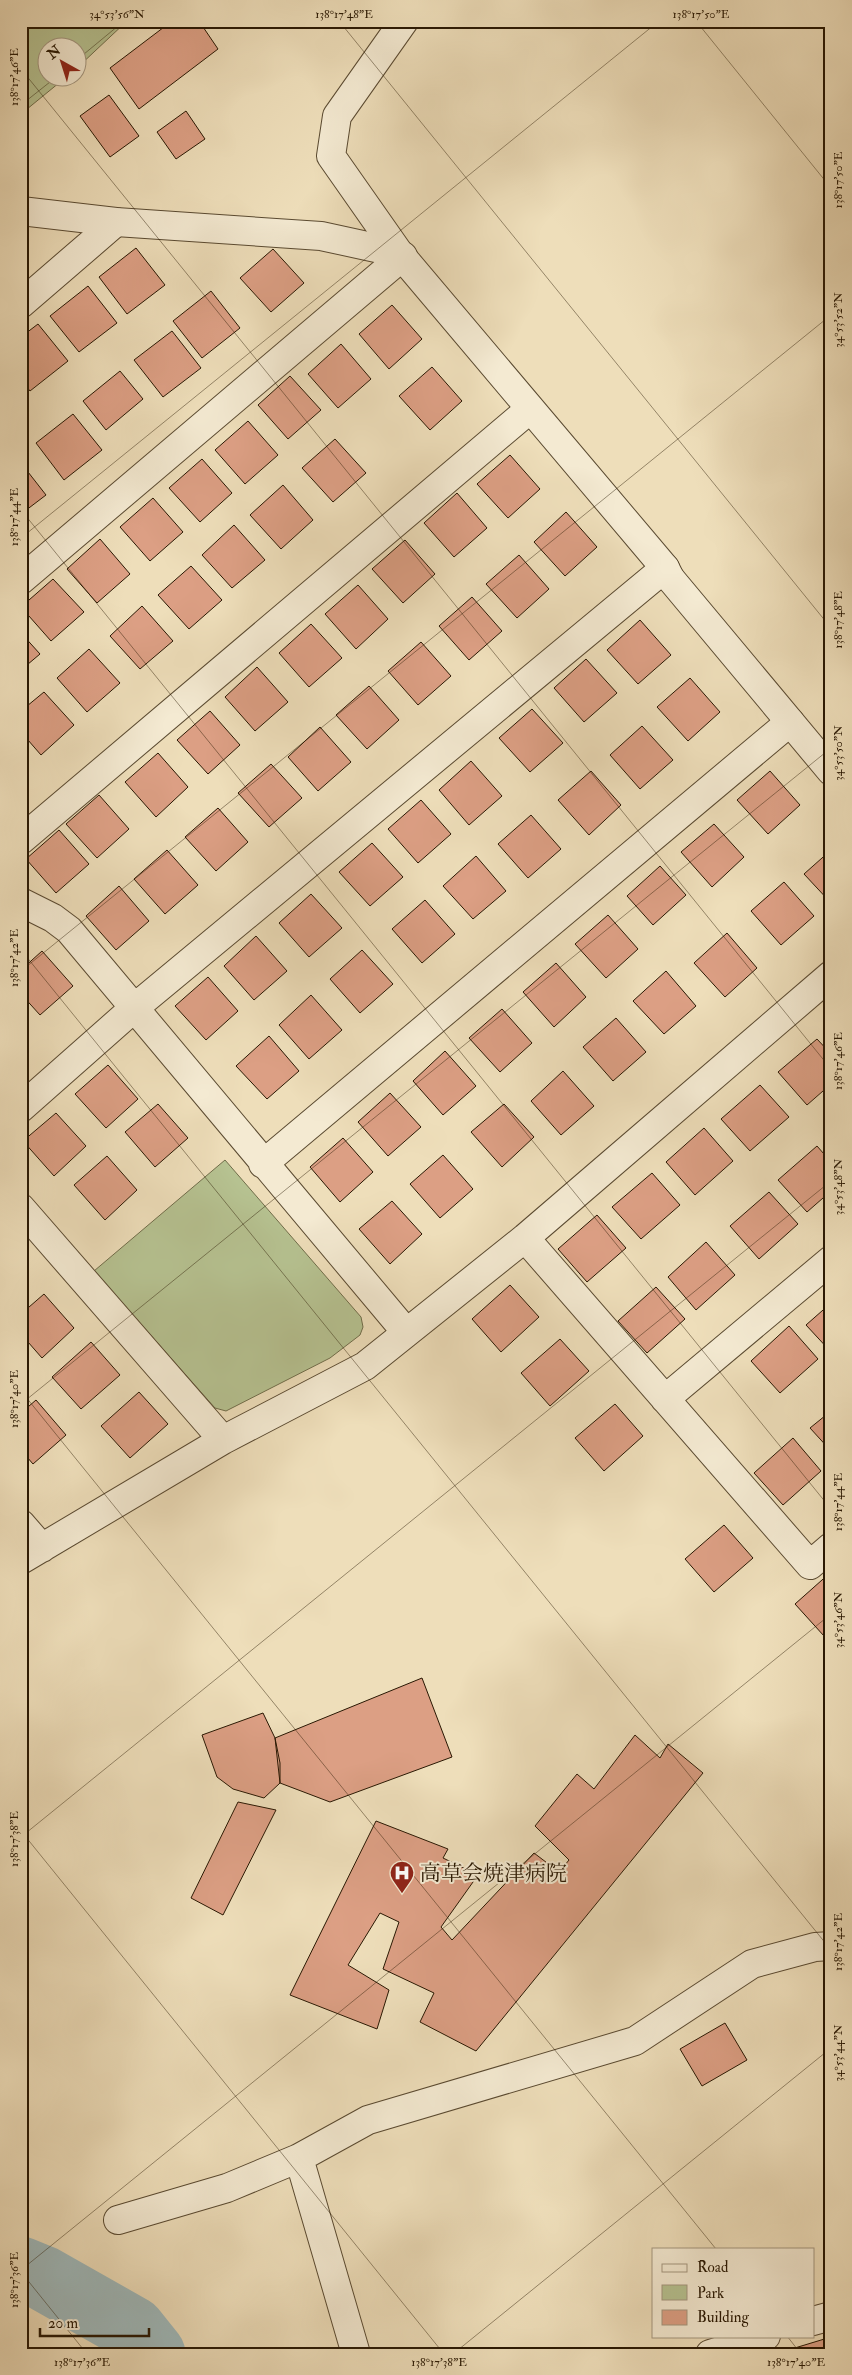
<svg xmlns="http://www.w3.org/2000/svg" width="852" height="2375" font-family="'IM FELL Double Pica','Noto Serif JP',serif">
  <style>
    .green { fill: #b6c291; stroke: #706d4a }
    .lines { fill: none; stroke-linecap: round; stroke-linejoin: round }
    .river { stroke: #9fb9bb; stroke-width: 65 }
    .building { fill: #dc9f84; stroke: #291803 }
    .minor-casing { stroke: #5a4a31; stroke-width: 30 }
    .tertiary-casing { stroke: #5a4a31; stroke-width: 30 }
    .minor { stroke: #f4ead2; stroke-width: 28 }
    .tertiary { stroke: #f4ead2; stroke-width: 28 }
    .ticks { fill: none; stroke: #291803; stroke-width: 1; stroke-opacity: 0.45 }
    .labels { text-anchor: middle; stroke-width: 4; stroke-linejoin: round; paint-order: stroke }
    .poi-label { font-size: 21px; fill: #291803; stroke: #f4ead2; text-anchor: start }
    .neatline { fill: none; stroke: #291803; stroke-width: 2 }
    .ticks-label { font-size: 12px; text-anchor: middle; fill: #291803 }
  </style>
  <rect width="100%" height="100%" fill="#eedeba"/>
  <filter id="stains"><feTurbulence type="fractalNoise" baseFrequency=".004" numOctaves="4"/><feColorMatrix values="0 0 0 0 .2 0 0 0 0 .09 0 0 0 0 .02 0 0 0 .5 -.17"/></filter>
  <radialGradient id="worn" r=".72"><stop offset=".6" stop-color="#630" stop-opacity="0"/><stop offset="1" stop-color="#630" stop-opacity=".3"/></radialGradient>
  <!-- green -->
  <path class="green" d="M21,21h106l-49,46v-19h-30v30h17l-44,36z
    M225,1160l136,157 2,10 -3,8 -30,23 -104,53 -11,-3 -121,-137z"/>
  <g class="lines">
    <!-- river -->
    <path class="river" d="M21,2269l22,9 90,51 20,25"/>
  </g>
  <!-- building -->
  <path class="building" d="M172,21h27l19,28 -79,60 -29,-41z
    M109,95l30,41 -29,21 -30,-41z
    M186,111l19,28 -29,20 -19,-27z
    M136,248l29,37 -38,29 -28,-37z
    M273,249l31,34 -33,29 -31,-34z
    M88,286l29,37 -38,29 -29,-36z
    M211,291l29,37 -38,30 -29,-37z
    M392,305l30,34 -33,30 -30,-35z
    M38,324l30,37 -38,30 -9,-11v-43z
    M172,331l29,37 -38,29 -29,-37z
    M341,344l30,35 -33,29 -30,-34z
    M432,367l30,34 -32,29 -31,-34z
    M120,371l23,28 -37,31 -23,-29z
    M290,376l31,34 -33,29 -30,-34z
    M73,414l29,36 -38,30 -28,-37z
    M248,421l30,34 -33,29 -30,-34z
    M335,439l31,34 -33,29 -31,-34z
    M510,455l30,34 -32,29 -31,-34z
    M202,459l30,34 -32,29 -31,-34z
    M21,463l25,32 -25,19z
    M283,485l30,35 -32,29 -31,-34z
    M457,493l30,35 -33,29 -30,-34z
    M153,498l30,34 -33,29 -30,-34z
    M566,512l31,35 -32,29 -31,-34z
    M234,525l31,35 -33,28 -30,-33z
    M100,539l30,35 -33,29 -30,-34z
    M405,540l30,34 -32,29 -31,-34z
    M519,555l30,34 -32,29 -31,-34z
    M191,566l31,34 -33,29 -31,-34z
    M53,579l31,33 -33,29 -30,-34z
    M358,585l30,34 -32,30 -31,-35z
    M472,597l30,34 -33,29 -30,-34z
    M142,606l31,35 -33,28 -30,-33z
    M640,620l31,35 -33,29 -31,-34z
    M311,624l31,34 -33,29 -30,-34z
    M21,633l19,21 -19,16z
    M421,642l30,34 -33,29 -30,-34z
    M89,649l31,34 -33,29 -30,-34z
    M586,659l31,34 -33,29 -30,-34z
    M257,667l31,35 -33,29 -30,-34z
    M690,678l30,34 -32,29 -31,-34z
    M369,686l30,34 -32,29 -31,-34z
    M44,692l30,33 -33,30 -20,-23v-21z
    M532,709l31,34 -33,29 -31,-34z
    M210,711l30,34 -32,29 -31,-34z
    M642,726l31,34 -33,29 -30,-34z
    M320,727l31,35 -33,29 -30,-34z
    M158,753l30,34 -32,30 -31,-35z
    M21,754l7,8 -7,6z
    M471,761l31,35 -33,29 -30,-35z
    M271,764l31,34 -33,29 -31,-34z
    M591,771l30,34 -32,30 -31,-35z
    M770,771l30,34 -32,29 -31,-34z
    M99,795l30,34 -32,29 -31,-34z
    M421,800l30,34 -33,29 -30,-34z
    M218,808l30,34 -32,29 -31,-34z
    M531,815l30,34 -33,29 -30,-34z
    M714,824l30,33 -32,30 -31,-35z
    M59,830l30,34 -33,29 -30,-34z
    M372,843l31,34 -33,29 -31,-34z
    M167,850l31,35 -33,29 -31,-35z
    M831,850v53l-27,-29z
    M476,856l30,35 -33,28 -30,-33z
    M660,866l26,29 -33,30 -26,-29z
    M784,882l30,34 -33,29 -30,-34z
    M119,886l30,35 -33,29 -30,-34z
    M311,894l31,34 -33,29 -30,-34z
    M425,900l30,34 -33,29 -30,-34z
    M608,915l30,34 -32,29 -31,-34z
    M727,933l30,35 -32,29 -31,-34z
    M256,936l31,35 -33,29 -30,-34z
    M362,950l31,34 -33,29 -30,-34z
    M42,951l31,35 -33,29 -19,-21v-24z
    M556,963l30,34 -32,30 -31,-35z
    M666,971l30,35 -32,28 -31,-33z
    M208,977l30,34 -32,29 -31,-34z
    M311,995l31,35 -33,29 -30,-34z
    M502,1009l30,34 -32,29 -31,-34z
    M616,1018l30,34 -33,29 -30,-34z
    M269,1036l30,35 -32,28 -31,-33z
    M817,1039l14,15v30l-24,21 -29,-33z
    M445,1051l31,35 -33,29 -30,-34z
    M108,1065l30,34 -32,29 -31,-34z
    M563,1071l31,35 -33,29 -30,-34z
    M760,1085l29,32 -39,34 -29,-32z
    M390,1093l31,34 -33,29 -30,-34z
    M158,1104l30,34 -33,29 -30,-35z
    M504,1104l30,33 -32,30 -31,-35z
    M56,1113l30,33 -32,30 -31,-35z
    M704,1128l29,33 -38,34 -29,-33z
    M343,1138l30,34 -33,30 -30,-35z
    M817,1146l14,16v29l-24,21 -29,-32z
    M443,1155l30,34 -33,29 -30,-34z
    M107,1156l30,34 -32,30 -31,-35z
    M652,1173l28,32 -39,34 -29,-32z
    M769,1192l29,32 -39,35 -29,-33z
    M392,1201l30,33 -32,30 -31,-35z
    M597,1215l29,33 -39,34 -29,-33z
    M706,1242l29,33 -39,35 -28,-33z
    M510,1285l29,32 -38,35 -29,-33z
    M656,1287l29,32 -38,34 -29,-32z
    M44,1294l30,34 -32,30 -21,-24v-20z
    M831,1303v49l-25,-27z
    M789,1326l29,33 -38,34 -29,-32z
    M560,1339l29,32 -39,35 -29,-33z
    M91,1342l29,33 -39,34 -29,-32z
    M139,1392l29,32 -38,34 -29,-32z
    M36,1400l30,35 -33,29 -12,-14v-37z
    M615,1404l28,32 -39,35 -29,-33z
    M831,1411v40l-21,-23z
    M793,1438l28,33 -38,34 -29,-32z
    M724,1525l29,33 -39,34 -29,-33z
    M831,1572v58l-7,6 -29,-32z
    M422,1678l30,79 -122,45 -50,-19 -5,-45z
    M263,1713l12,25 5,25v20l-16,15 -31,-9 -16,-12 -15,-42z
    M635,1735l25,23 8,-14 35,29 -227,278 -56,-29 14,-29 -51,-24 16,-47 -19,-9 -32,52 41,25 -12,39 -87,-34 86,-174 72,28 -5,9 35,17 -37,52 11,13 82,-87 25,19 10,-12 -34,-34 42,-52 17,15z
    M238,1802l38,8 -53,105 -32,-17z
    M725,2023l22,37 -45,26 -22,-37z
    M831,2337v17h-56z"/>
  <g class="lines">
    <defs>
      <path id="minor" d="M399,253l-68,-97 6,-40 67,-95
        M21,304l95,-82
        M21,580l382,-324
        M21,840l509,-431
        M21,902l32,16 16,12 337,402
        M21,1108l112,-99 532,-441 5,10
        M263,1164l527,-442
        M21,1208l202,232
        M525,1238l285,327 21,-18
        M665,1399l166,-139
        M21,1524l21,24
        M21,1560l202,-120 142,-74 160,-128 306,-263
        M299,2158l57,196
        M118,2220l109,-32 72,-30 69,-38 267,-79 117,-77 63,-17 16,-1
        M813,2321l18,-5
        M710,2354l56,-18"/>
      <path id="tertiary" d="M21,211l95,11 205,14 78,17 266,315
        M670,578l161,193"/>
    </defs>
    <!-- minor casing -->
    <use href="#minor" class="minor-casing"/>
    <!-- tertiary casing -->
    <use href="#tertiary" class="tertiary-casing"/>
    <!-- minor -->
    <use href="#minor" class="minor"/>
    <!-- tertiary -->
    <use href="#tertiary" class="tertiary"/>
  </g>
  <!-- ticks -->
  <path class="ticks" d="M339,21l492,607M696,21l135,167M78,59l46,-38M21,69l810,1000M21,105l34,-27M21,510l810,999M21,538l638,-517M21,950l810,1000M21,971l810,-656M21,1391l695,858M21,1404l810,-656M21,1831l423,523M21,1837l810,-656M21,2270l810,-656M21,2272l66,82M787,2336l14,18M453,2354l378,-306"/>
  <!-- icons -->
  <defs>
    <symbol id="hospital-pin" viewBox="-11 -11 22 30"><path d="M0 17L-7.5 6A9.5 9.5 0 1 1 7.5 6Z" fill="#8f2418" stroke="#f4ead2"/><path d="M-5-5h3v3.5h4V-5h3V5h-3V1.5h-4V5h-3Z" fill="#fff"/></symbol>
  </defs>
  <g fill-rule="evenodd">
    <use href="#hospital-pin" x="388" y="1859" width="28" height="38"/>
  </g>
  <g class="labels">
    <!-- poi labels -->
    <g class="poi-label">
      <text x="420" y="1880">高草会焼津病院</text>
    </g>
  </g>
  <!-- margin -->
  <rect width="852" height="2375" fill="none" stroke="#eedeba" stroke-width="55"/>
  <!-- legend -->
  <rect x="652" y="2248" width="162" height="90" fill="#f4ead2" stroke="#a3967f"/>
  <rect x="662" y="2264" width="25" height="8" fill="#f4ead2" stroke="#a3967f"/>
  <text x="697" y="2272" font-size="15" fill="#291803">Road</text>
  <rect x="662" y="2285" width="25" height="15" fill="#b6c291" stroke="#a3967f"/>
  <text x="697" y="2298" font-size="15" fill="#291803">Park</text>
  <rect x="662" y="2310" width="25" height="15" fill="#dc9f84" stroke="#a3967f"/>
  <text x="697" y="2322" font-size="15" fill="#291803">Building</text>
  <!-- north arrow -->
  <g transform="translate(62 62) rotate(321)"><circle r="24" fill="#f4ead2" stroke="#a3967f"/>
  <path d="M0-4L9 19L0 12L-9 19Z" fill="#8f2418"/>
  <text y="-8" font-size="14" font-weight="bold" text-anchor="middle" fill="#291803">N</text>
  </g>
  <!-- scale -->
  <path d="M40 2328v8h109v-8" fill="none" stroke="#291803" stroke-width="2.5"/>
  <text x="48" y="2328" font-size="15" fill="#291803" stroke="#f4ead2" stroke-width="4" paint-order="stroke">20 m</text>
  <rect x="28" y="28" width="796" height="2320" class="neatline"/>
  <g class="ticks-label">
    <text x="117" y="18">34°53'56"N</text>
    <text x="344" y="18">138°17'48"E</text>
    <text x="701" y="18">138°17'50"E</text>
    <text transform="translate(14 77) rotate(-90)" y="4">138°17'46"E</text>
    <text transform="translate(838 180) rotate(-90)" y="4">138°17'50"E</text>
    <text transform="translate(838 320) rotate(-90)" y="4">34°53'52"N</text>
    <text transform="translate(14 517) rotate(-90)" y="4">138°17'44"E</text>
    <text transform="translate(838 620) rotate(-90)" y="4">138°17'48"E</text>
    <text transform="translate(838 753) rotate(-90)" y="4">34°53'50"N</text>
    <text transform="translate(14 958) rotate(-90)" y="4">138°17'42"E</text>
    <text transform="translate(838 1061) rotate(-90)" y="4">138°17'46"E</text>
    <text transform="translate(838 1187) rotate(-90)" y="4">34°53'48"N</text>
    <text transform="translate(14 1399) rotate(-90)" y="4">138°17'40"E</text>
    <text transform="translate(838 1502) rotate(-90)" y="4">138°17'44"E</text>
    <text transform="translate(838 1620) rotate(-90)" y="4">34°53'46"N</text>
    <text transform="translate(14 1839) rotate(-90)" y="4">138°17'38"E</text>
    <text transform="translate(838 1942) rotate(-90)" y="4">138°17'42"E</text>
    <text transform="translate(838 2053) rotate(-90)" y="4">34°53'44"N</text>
    <text transform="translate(14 2280) rotate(-90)" y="4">138°17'36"E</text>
    <text x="82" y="2366">138°17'36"E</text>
    <text x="439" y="2366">138°17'38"E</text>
    <text x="796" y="2366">138°17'40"E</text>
  </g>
  <rect width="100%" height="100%" filter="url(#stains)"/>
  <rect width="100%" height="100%" fill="url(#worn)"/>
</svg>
